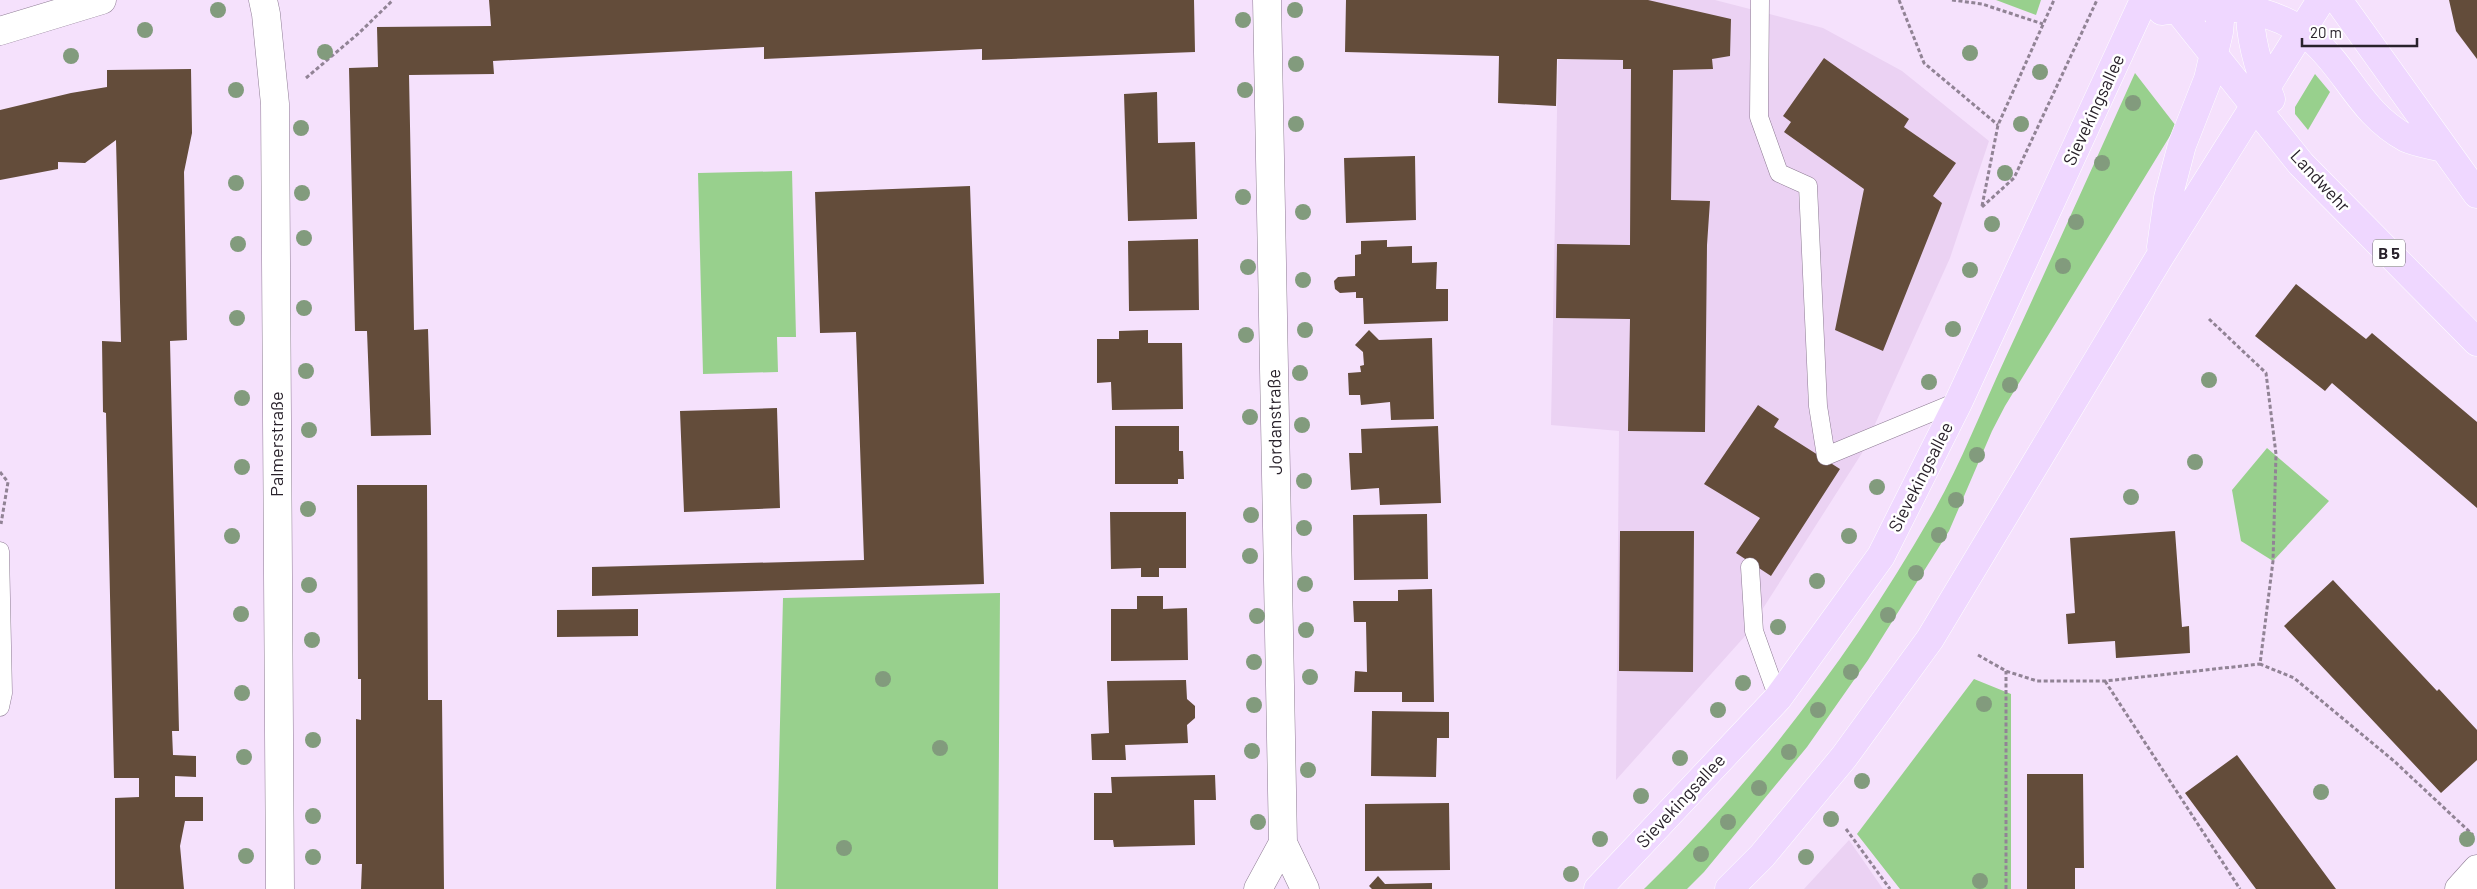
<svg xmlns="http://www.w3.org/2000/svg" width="2477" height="889" font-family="Barlow,sans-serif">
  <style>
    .built { fill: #ebd2f3 }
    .green { fill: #98d08d }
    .building { fill: #634c3a }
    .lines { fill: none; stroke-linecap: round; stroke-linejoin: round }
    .service-casing { stroke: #8d7b93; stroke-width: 19 }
    .minor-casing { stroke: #8d7b93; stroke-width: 29 }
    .primary-casing { stroke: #fff; stroke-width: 29 }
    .path { stroke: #918395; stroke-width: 3; stroke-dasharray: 4 2.5; stroke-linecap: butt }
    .service { stroke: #fff; stroke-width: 18 }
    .minor { stroke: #fff; stroke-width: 28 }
    .primary { stroke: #efd7ff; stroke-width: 28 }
    .tree { fill: #829b7d }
    .labels { text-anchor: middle; stroke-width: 5; stroke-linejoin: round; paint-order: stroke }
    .shield { fill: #fff; stroke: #69646b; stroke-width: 1 }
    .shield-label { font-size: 16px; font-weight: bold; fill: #29222b }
    .street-label { font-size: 18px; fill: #29222b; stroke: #fff }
  </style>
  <rect width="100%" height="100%" fill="#f5e1fc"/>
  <!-- built -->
  <path class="built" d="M1623,0h92l108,28 79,43 87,70 -39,117 -88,195 -116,182 -130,145 3,-349 -68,-6 7,-365h65z
    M1849,840l34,49h-79z"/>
  <!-- green -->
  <path class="green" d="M1996,0h45l-5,15z
    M2135,73l41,53 -171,280 -13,25 -43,100 -81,129 -61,87 -103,125 -17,17h-43c113,-110 209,-237 287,-373 29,-50 50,-105 74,-157 44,-95 87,-191 130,-286z
    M2315,74l15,18 -22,38 -13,-16v-7z
    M792,171l4,166h-19l1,35 -75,2 -5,-201z
    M2267,448l62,53 -56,60 -32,-20 -9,-51z
    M1000,593l-2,296h-222l7,-291z
    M1974,679l37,15v195h-111l-43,-55z"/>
  <!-- building -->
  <path class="building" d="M489,0h705l1,52 -213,8v-11l-218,10v-12l-271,14 1,13 -85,1 5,255 14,-1 3,106 -60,1 -4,-105h-12l-6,-263 29,-1 -1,-40 114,-1z
    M1346,0h302l83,19 -1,37 -18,3 1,10 -40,1 -2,130 39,1 -3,44 -2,187 -77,-1 2,-112 -74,-1 1,-74 73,1 1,-176h-8v-9l-66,-1 -1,47 -58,-3 1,-47 -154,-4z
    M2449,0h28v59l-21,-28z
    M1824,58l85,61 -5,8 52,36 -23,33 9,7 -59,148 -48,-21 29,-141 -80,-57 7,-10 -8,-6z
    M191,69l1,64 -8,39 3,168 -17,1 9,390h-7l1,24 23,1v21l-21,-1v21h28v24h-18l-5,25 4,43h-69v-91l24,-1v-19h-25l-8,-365 -3,-1 -1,-71 19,1 -5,-202 -31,23 -27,-1v7l-58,11v-70l71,-17 36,-6v-17z
    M1157,92l1,51 37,-1 2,77 -69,2 -4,-127z
    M1415,156l1,64 -70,3 -2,-65z
    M970,186l14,398 -392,12v-29l272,-7 -8,-228 -36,1 -5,-141z
    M1198,239l1,71 -70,1 -1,-70z
    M1387,240v7l25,-1v17l25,-1 -1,27h12v32l-84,3 -1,-26h-7v-6l-16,1 -5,-4 -1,-8 4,-4 17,-1v-21l6,-1v-13z
    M2296,284l70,55 6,-6 105,89v86l-145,-125 -7,8 -70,-55z
    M1148,330v13h34l1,66 -71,1 -1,-28 -14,1v-44h22v-8z
    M1369,330l10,10 53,-2 2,81 -43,1 -1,-18 -29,3 -1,-10h-11l-1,-22 13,-1 -1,-6 4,-1 -1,-13 -8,-7z
    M1758,405l21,14 -5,8 66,42 -69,107 -35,-23 24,-35 -56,-34z
    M777,408l3,100 -96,4 -4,-101z
    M1115,426h64v25h4l1,28h-6v5h-63z
    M1438,426l3,77 -61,2 -1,-17 -28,2 -2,-37h13l-1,-24z
    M357,485h70l1,215h14l2,189h-83l1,-25h-6v-145l5,1v-41h-3z
    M1110,512h76v56h-27v9h-18v-9l-30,1z
    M1427,514l1,65 -74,1 -1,-65z
    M1620,531h74l-1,141 -74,-1z
    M2175,531l7,96 7,-1 1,27 -74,5 -1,-17 -47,3 -2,-30 9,-1 -5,-75z
    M2333,580l104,111 2,-2 38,41v30l-36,33 -157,-167z
    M1432,589l2,113h-32v-10h-48l1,-21 12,1 -1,-50h-12l-1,-21h45v-11z
    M1137,596h26v13l24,-1 1,52 -77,1v-52h26z
    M638,609v27l-81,1v-27z
    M1186,680l1,19 8,7v12l-8,7 1,18 -63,2 1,15h-34l-1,-26 18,-1 -2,-52z
    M1372,711l77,1v26h-12l-1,39 -65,-1z
    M2237,755l99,134h-80l-71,-96z
    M2027,774h56l1,94h-9v21h-48z
    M1215,775l1,25h-22l1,45 -81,2 -1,-7h-19v-47h18l-1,-16z
    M1449,803l1,67 -85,1v-67z
    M1378,876l7,8 47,-1v6h-60l-3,-3z"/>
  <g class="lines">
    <defs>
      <path id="service" d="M1760,0l-1,117 20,56 29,13 10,220 8,50 133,-55
        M0,551l3,142 -3,14
        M1750,567l4,64 24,67"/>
      <path id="minor" d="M263,0l3,14 9,90 5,785
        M1267,0l16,843 22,46
        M0,31l102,-31
        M1258,889l25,-46
        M2459,889l18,-20"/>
      <path id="primary" d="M2170,0l131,164 176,178
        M2250,0c-2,35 8,68 21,99
        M2338,0l139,194
        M2162,11c51,-9 109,-7 150,28 36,31 48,74 94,99 11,5 26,7 37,10
        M2161,247l7,-49 14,-53 26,-66 11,-47 3,-32
        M1598,889l180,-191 103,-142 78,-155 185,-401
        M1729,889l33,-33 82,-99 86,-118 229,-381 162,-258"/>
    </defs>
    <!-- service casing -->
    <use href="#service" class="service-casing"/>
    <!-- minor casing -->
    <use href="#minor" class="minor-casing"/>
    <!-- primary casing -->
    <use href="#primary" class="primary-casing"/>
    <!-- path -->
    <path class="path" d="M1899,0l25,63 74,62
      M1952,0l30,4 61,20
      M306,78l53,-45 34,-33
      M1982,206l16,-81 56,-125
      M1982,207l32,-29 83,-178
      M2209,319l57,54 10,81 -3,107 -13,103 34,14 100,83 79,74
      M0,472l8,10 -7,42
      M1978,655l28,16 31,10h68l155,-17
      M2105,681l135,208
      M1846,829l44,60
      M2006,889v-218"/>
    <!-- service -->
    <use href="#service" class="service"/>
    <!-- minor -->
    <use href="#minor" class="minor"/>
    <!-- primary -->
    <use href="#primary" class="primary"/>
  </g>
  <!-- trees -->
  <g class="tree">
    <circle cx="218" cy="10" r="8"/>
    <circle cx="1295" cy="10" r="8"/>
    <circle cx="1243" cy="20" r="8"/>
    <circle cx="145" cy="30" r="8"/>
    <circle cx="325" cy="52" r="8"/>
    <circle cx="1970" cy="53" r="8"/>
    <circle cx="71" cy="56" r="8"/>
    <circle cx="1296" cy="64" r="8"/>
    <circle cx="2040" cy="72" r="8"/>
    <circle cx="236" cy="90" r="8"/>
    <circle cx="1245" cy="90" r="8"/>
    <circle cx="2133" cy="103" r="8"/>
    <circle cx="1296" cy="124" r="8"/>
    <circle cx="2021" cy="124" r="8"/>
    <circle cx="301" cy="128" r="8"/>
    <circle cx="2102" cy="163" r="8"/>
    <circle cx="2005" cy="173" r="8"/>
    <circle cx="236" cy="183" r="8"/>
    <circle cx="302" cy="193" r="8"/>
    <circle cx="1243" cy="197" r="8"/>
    <circle cx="1303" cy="212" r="8"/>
    <circle cx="2076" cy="222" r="8"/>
    <circle cx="1992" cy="224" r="8"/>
    <circle cx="304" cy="238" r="8"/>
    <circle cx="238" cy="244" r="8"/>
    <circle cx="2063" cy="266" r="8"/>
    <circle cx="1248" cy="267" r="8"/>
    <circle cx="1970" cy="270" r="8"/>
    <circle cx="1303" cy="280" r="8"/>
    <circle cx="304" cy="308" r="8"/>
    <circle cx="237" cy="318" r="8"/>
    <circle cx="1953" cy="329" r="8"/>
    <circle cx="1305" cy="330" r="8"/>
    <circle cx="1246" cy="335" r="8"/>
    <circle cx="306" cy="371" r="8"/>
    <circle cx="1300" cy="373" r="8"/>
    <circle cx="2209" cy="380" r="8"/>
    <circle cx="1929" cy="382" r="8"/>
    <circle cx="2010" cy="385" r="8"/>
    <circle cx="242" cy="398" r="8"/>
    <circle cx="1250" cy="417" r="8"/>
    <circle cx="1302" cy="425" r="8"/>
    <circle cx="309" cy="430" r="8"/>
    <circle cx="1977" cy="455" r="8"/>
    <circle cx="2195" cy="462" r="8"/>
    <circle cx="242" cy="467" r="8"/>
    <circle cx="1304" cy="481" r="8"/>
    <circle cx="1877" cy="487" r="8"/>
    <circle cx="2131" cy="497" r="8"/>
    <circle cx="1956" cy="500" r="8"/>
    <circle cx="308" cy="509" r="8"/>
    <circle cx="1251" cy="515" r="8"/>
    <circle cx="1304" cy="528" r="8"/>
    <circle cx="1939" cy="535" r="8"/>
    <circle cx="232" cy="536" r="8"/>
    <circle cx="1849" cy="536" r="8"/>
    <circle cx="1250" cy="556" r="8"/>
    <circle cx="1916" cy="573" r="8"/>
    <circle cx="1817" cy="581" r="8"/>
    <circle cx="1305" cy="584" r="8"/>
    <circle cx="309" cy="585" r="8"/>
    <circle cx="241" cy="614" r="8"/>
    <circle cx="1888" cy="615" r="8"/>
    <circle cx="1257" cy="616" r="8"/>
    <circle cx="1778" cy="627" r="8"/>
    <circle cx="1306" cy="630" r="8"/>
    <circle cx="312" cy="640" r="8"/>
    <circle cx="1254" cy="662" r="8"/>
    <circle cx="1851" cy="672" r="8"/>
    <circle cx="1310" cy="677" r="8"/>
    <circle cx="883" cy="679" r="8"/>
    <circle cx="1743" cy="683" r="8"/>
    <circle cx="242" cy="693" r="8"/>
    <circle cx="1984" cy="704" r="8"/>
    <circle cx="1254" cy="705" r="8"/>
    <circle cx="1718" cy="710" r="8"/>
    <circle cx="1818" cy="710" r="8"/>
    <circle cx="313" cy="740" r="8"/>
    <circle cx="940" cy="748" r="8"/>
    <circle cx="1252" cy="751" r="8"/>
    <circle cx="1789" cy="752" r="8"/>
    <circle cx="244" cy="757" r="8"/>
    <circle cx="1680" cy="758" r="8"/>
    <circle cx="1308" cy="770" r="8"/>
    <circle cx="1862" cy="781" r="8"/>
    <circle cx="1759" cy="788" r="8"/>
    <circle cx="2321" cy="792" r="8"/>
    <circle cx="1641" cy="796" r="8"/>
    <circle cx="313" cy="816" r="8"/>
    <circle cx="1831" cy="819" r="8"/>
    <circle cx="1258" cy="822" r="8"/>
    <circle cx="1728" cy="822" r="8"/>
    <circle cx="1600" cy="839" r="8"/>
    <circle cx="2467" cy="839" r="8"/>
    <circle cx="844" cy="848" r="8"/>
    <circle cx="1701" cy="854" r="8"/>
    <circle cx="246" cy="856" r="8"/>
    <circle cx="313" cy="857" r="8"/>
    <circle cx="1806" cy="857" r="8"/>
    <circle cx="1571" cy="874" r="8"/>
    <circle cx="1980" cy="881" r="8"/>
  </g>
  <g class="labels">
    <!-- shield labels -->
    <rect class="shield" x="2373" y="239.5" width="32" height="27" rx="4"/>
    <g class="shield-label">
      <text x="2389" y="259">B 5</text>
    </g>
    <!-- street labels -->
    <g class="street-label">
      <text transform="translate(2094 110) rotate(-65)" y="6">Sievekingsallee</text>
      <text transform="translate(2320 181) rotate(47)" y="6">Landwehr</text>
      <text transform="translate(1275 422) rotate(-91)" y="6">Jordanstraße</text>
      <text transform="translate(277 444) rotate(-90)" y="6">Palmerstraße</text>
      <text transform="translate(1921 477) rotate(-63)" y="6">Sievekingsallee</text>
      <text transform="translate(1681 801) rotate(-47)" y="6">Sievekingsallee</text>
    </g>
  </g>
  <!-- scale -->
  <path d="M2302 38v8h115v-8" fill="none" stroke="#29222b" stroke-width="2.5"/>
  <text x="2310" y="38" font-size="15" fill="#29222b" stroke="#ffffff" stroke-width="4" paint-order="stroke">20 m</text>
</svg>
